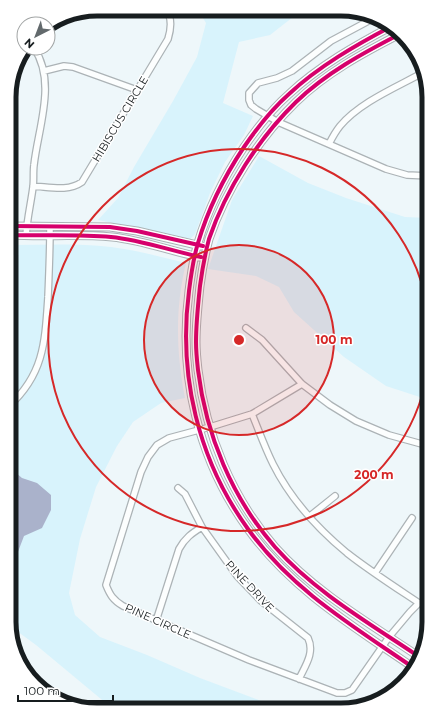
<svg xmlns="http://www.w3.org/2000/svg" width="438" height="719" font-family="Montserrat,sans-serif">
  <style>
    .green { fill: #d8f3fc }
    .water { fill: #aab2cb }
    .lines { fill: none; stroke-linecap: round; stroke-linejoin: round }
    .minor-casing { stroke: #acb3b6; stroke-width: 8 }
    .tertiary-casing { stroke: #acb3b6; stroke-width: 9 }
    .minor { stroke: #fcfefe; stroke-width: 5.5 }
    .tertiary { stroke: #fcfefe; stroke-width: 7 }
    .cycleway-casing { stroke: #fff; stroke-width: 6 }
    .cycleway { stroke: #d6006c; stroke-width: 4 }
    .ring { fill: none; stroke: #d62828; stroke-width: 2 }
    .labels { text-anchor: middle; stroke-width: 3; stroke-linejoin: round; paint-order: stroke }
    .street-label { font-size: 11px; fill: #171d1f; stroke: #fff }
    .rim { fill: none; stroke: #171d1f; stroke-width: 5 }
    .centre { fill: #d62828; stroke: #fff; stroke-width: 2 }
    .ring-label { font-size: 12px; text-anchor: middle; font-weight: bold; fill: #d62828; stroke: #fff; stroke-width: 3; stroke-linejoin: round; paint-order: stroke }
  </style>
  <rect width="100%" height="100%" fill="#eef7fa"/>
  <!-- green -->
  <path class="green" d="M198,10h104l-32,25 -31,7 -16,61 30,13 -9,19 -19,27 -15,31 -15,41 -5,5 -92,-19 20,-22 16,-31 39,-66 24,-44 9,-34z
    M259,156l49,27 38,15 59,19 24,1v182l-43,-14 -42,-29 -50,-45 -15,-25 -23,-11 -48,-7 24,-69z
    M10,245c33,0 67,-2 101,2 25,3 50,10 75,16 -11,46 -10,88 -1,135l-24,5 -28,19 -16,24 -21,41 -16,52 -11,54 6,22 25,22 47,18 53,23 85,32 -172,-1 -77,-64 -26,-19z
    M402,671l8,5 -35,27 9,-8z"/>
  <!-- water -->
  <path class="water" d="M9,467l13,11 15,5 14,12v15l-9,18 -18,8 -8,21 -7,12z"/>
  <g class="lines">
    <defs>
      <path id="minor" d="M374,18l-43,23 -39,30 -15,7 -19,5 -9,10v7l2,5 5,4 22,13 108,47 21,6 22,1
        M44,71l20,-5 9,1 64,23
        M329,144c3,-6 7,-13 11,-18 20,-24 57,-39 84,-54
        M33,186c17,1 35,6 49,-4l86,-143c3,-10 5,-22 -3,-30
        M26,236c1,-17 5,-33 7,-49 1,-7 0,-15 1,-22 4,-37 23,-83 0,-117
        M246,328l16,12 40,44 28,21 26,16 33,14 40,11
        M302,384l-50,30 -42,13 -41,11 -12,7 -9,12 -7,15 -35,113c4,10 7,15 17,21l126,54 88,33h8l7,-3 37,-53 21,-25 9,-9 10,-2
        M9,406c35,-32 36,-64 39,-109 1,-23 2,-47 2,-71
        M252,414c7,17 13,34 21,50 17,34 45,65 74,89 23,18 48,34 72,50
        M178,488l7,6 17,33 35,49 23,24 48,38c7,15 -3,28 -9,41
        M310,516l25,-20
        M375,573l37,-55
        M156,621l23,-72c6,-11 13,-16 23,-22"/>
      <path id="tertiary" d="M392,26c-36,19 -73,40 -103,68 -17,15 -32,34 -45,53 -20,30 -36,62 -46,96 -5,16 -7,32 -9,48 -11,84 9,169 59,238 44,61 105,97 166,139
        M400,34c-37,19 -74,39 -104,68 -37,36 -70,87 -87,137 -4,15 -7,32 -9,47 -2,19 -4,37 -4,56 0,9 1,19 2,28 8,65 34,128 77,177 40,45 94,76 143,109
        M10,226l100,1 27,4 64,15
        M10,235c33,2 68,-1 102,2 30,3 58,14 87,20"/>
    </defs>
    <!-- minor casing -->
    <use href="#minor" class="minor-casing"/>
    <!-- tertiary casing -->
    <use href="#tertiary" class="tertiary-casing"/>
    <!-- minor -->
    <use href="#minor" class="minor"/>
    <!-- tertiary -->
    <use href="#tertiary" class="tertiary"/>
    <defs>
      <path id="cycleway" d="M392,26c-36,19 -73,40 -103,68 -17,15 -32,34 -45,53 -20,30 -36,62 -46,96 -5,16 -7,32 -9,48 -11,84 9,169 59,238 44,61 105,97 166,139
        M400,34c-37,19 -74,39 -104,68 -37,36 -70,87 -87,137 -4,15 -7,32 -9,47 -2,19 -4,37 -4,56 0,9 1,19 2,28 8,65 34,128 77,177 40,45 94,76 143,109
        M10,226l100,1 27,4 66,15
        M10,235c33,1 67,-1 101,2 31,3 60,14 90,20"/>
    </defs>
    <!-- cycleway casing -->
    <use href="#cycleway" class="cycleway-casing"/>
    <!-- cycleway -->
    <use href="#cycleway" class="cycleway"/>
  </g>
  <!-- distance rings -->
  <circle cx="239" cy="340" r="95" fill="#d62828" fill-opacity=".12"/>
  <g class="ring">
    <circle cx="239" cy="340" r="95"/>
    <path d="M429 362A191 191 0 1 1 429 318"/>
  </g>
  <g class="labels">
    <!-- street labels -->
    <g class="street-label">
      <text transform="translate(120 119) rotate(-59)" y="4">HIBISCUS CIRCLE</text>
      <text transform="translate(250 586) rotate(47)" y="4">PINE DRIVE</text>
      <text transform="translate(158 621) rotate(24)" y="4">PINE CIRCLE</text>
    </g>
  </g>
  <!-- crop -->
  <path d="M0 0H438V719H0ZM97 16H341A81 81 0 0 1 422 97V622A81 81 0 0 1 341 703H97A81 81 0 0 1 16 622V97A81 81 0 0 1 97 16Z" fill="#fff" fill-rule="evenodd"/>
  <path class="rim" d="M97 16H341A81 81 0 0 1 422 97V622A81 81 0 0 1 341 703H97A81 81 0 0 1 16 622V97A81 81 0 0 1 97 16Z"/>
  <circle cx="239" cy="340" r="6" class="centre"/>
  <g class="ring-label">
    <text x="334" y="344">100 m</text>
    <text x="374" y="479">200 m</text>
  </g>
  <!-- north arrow -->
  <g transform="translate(36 36) rotate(222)"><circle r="19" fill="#ffffff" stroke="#a2a5a5"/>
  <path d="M0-3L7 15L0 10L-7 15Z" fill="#62696c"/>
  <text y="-6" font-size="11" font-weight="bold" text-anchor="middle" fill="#171d1f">N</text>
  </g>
  <!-- scale -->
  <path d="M18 695v6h95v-6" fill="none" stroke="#171d1f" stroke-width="2"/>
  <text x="24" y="695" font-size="12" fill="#171d1f" stroke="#ffffff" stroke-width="3" paint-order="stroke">100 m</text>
</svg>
